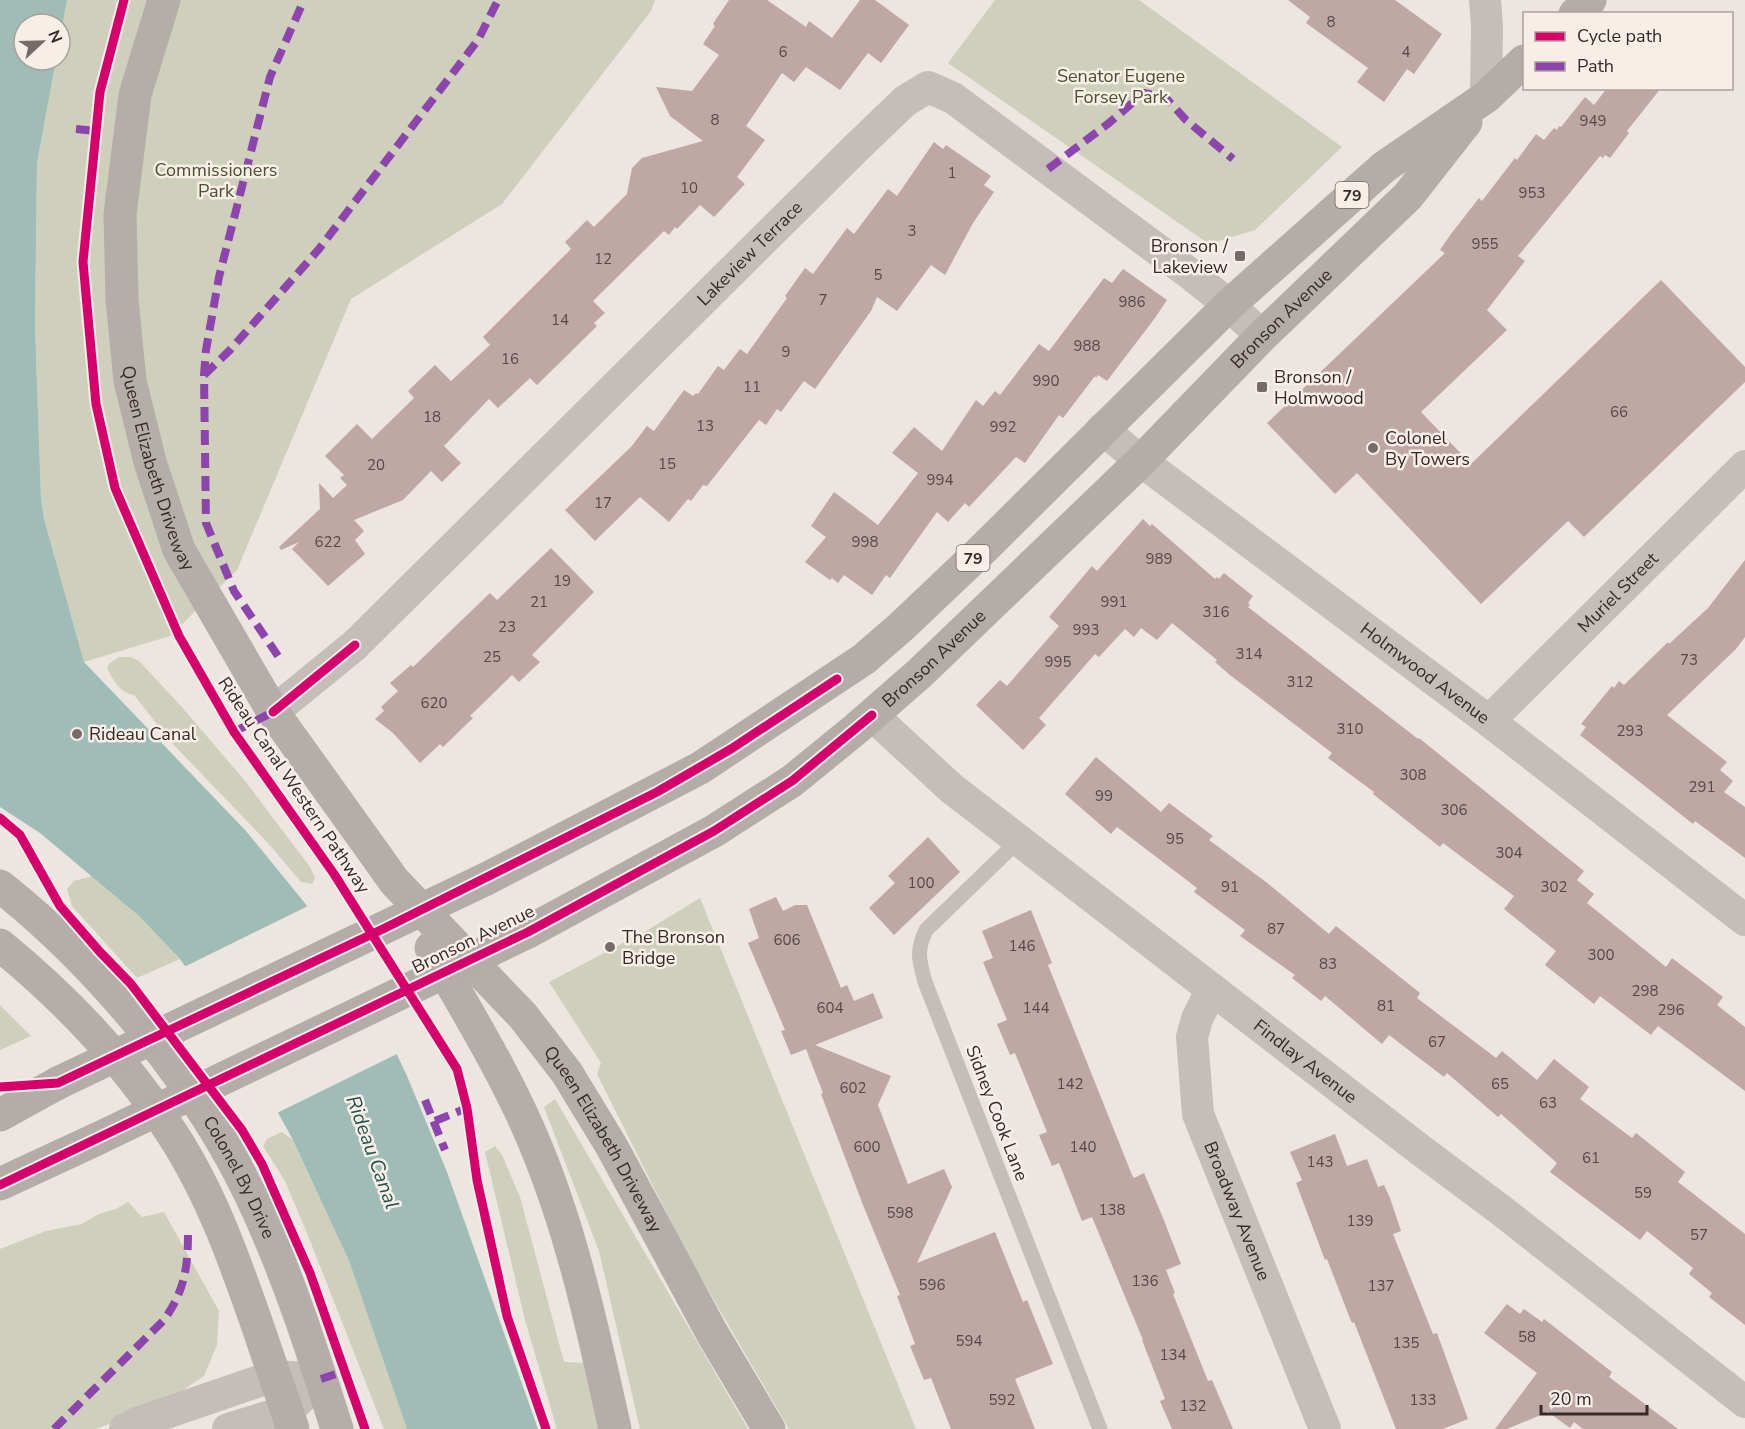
<svg xmlns="http://www.w3.org/2000/svg" width="1745" height="1429" font-family="'Nunito Sans',sans-serif">
  <style>
    .green { fill: #cfd0bb }
    .water { fill: #9fbcb7 }
    .pier { fill: #ece5e0 }
    .building { fill: #bea7a4 }
    .lines { fill: none; stroke-linecap: round; stroke-linejoin: round }
    .lane { stroke: #c4bdba; stroke-width: 15 }
    .street { stroke: #c4bdba; stroke-width: 32 }
    .secondary { stroke: #b5adaa; stroke-width: 33 }
    .primary { stroke: #b4aca9; stroke-width: 33 }
    .primary-bridge { stroke: #b4aca9; stroke-width: 33 }
    .quiet { stroke: #8e44ad; stroke-width: 8; stroke-dasharray: 15 8; stroke-linecap: butt }
    .cycleway-casing { stroke: #f8eee8; stroke-width: 13 }
    .cycleway { stroke: #d6006c; stroke-width: 9 }
    .poi-dot { fill: #756b68; stroke: #f8eee8; stroke-width: 2 }
    .labels { text-anchor: middle; stroke-width: 5; stroke-linejoin: round; paint-order: stroke }
    .number-label { font-size: 15px; fill: #574947 }
    .shield { fill: #f8eee8; stroke: #706562; stroke-width: 1.5 }
    .shield-label { font-size: 16px; font-weight: bold; fill: #352a28 }
    .park-label { font-size: 18px; fill: #4a512e; stroke: #f8eee8 }
    .poi-label { font-size: 18px; fill: #352a28; stroke: #f8eee8; text-anchor: start }
    .street-label { font-size: 18px; fill: #352a28; stroke: #f8eee8 }
    .water-label { font-size: 20px; font-style: italic; fill: #21534f; stroke: #f8eee8 }
  </style>
  <rect width="100%" height="100%" fill="#ece5e0"/>
  <!-- green -->
  <path class="green" d="M67,0h588l-4,11 -149,193 -151,95 -114,271 -67,66 -86,26 -40,-143 -3,-20 -6,-173 2,-163 19,-103h4v-22z
    M995,0h144l203,147 -87,83 -46,14 -261,-181z
    M119,657h12l8,4 42,45 65,76 64,85 5,11 -3,6 -11,-2 -34,-40 -95,-99 -38,-48c-14,-2 -21,-15 -27,-27l3,-5z
    M92,876l47,40 41,43 -43,19 -65,-72 -5,-17 7,-8z
    M700,898l216,531h-127l-103,-177 -89,-178 4,-11 -52,-81 97,-51z
    M0,1005l31,31 -31,14z
    M555,1099l193,330h-108l-41,-178 -55,-144z
    M282,1132l11,8 56,121 58,168h-23l-77,-196 -22,-52 -22,-35 4,-7z
    M495,1146l7,9 18,42 44,165 20,1 16,66h-43l-32,-109 -40,-168z
    M128,1202l14,15 22,-5 55,99 -2,34 -13,31 -40,27 -68,26h-96v-180l46,-18 36,-7 17,-10 17,-5z"/>
  <!-- water -->
  <path class="water" d="M0,0h67l-7,38v-14h-36v36h32l-19,103 -2,163 6,173 3,20 40,143 162,169 58,71 58,79 45,95 40,96 91,257h-131l-58,-168 -56,-121 -56,-102 -57,-79 -41,-43 -99,-83 -40,-26z"/>
  <!-- pier -->
  <path class="pier" d="M310,905l54,75 35,73 -124,61 -40,-75 -53,-71z"/>
  <!-- building -->
  <path class="building" d="M729,0h38l39,27 3,-6 23,17 28,-38h15l34,25 -28,38 -13,-10 -28,37 -34,-23 -12,15 -12,-9 -36,53 19,14 -28,37 8,7 -31,33 -14,-12 -23,24 -2,-2 -6,8 -5,-4 -71,70 12,12 -11,10 3,3 -60,59 -7,-7 -32,30 -9,-9 -45,47 17,17 -19,19 -11,-11 -28,29 -49,20 10,11 -9,9 10,14 -37,32 -36,-37 7,-7 -18,8 -2,-3 41,-38 -1,-26 14,15 14,-13 -7,-7 4,-3 -19,-19 32,-32 15,15 42,-41 -6,-7 27,-26 16,16 39,-36 -7,-8 88,-88 -6,-7 22,-22 7,7 33,-33 5,-26 10,-10 61,-17 -33,-25 -14,-29 36,4 27,-36 -16,-11 12,-18 -2,-2 3,-5z
    M1288,0h107l47,34 -28,40 -7,-5 -23,33 -27,-20 11,-14 -62,-45 4,-6z
    M1607,88h54l-34,43 2,2 -19,25 -5,-3 -2,3 -3,-2 -82,100 7,5 -38,49 20,20 -86,82 50,52 190,-184 84,87v15l-161,155 -16,-16 -87,83 -124,-131 -22,21 -68,-71 178,-170 -5,-3 11,-16 28,-36 3,3 33,-43 2,2 19,-26 8,6 10,-12 3,2 2,-4 2,1 24,-30 9,8z
    M934,142l9,7 3,-4 45,31 -7,9 10,7 -21,31 -28,52 -14,-10 -34,46 -20,-14 -6,14 -56,78 -11,-8 -23,31 -4,-3 -11,16 -7,-5 -52,66 -4,-1 -12,16 -3,-2 -19,23 -29,-25 -45,44 -30,-31 66,-63 16,-21 7,5 30,-41 9,6 3,-3 2,1 20,-28 6,4 16,-21 7,5 40,-56 -2,-2 20,-28 8,6 34,-46 7,6 34,-45 9,7z
    M1123,269l44,31 -12,18 -48,63 -9,-6 -2,3 -1,-2 -32,42 -4,-3 -34,48 -9,-6 -47,50 -4,-4 -17,19 -11,-10 -47,66 -4,-3 -14,20 -28,-20 -6,8 -6,-5 -2,2 -25,-18 21,-25 -15,-11 23,-34 44,33 40,-52 -26,-20 22,-26 28,24 34,-51 7,6 12,-15 5,4 39,-51 10,7 55,-73 8,5z
    M1143,519l7,7 2,-2 63,55 2,-2 2,2 5,-6 29,23 -5,7 2,2 -2,2 170,132 1,-1 165,133 -7,9 17,14 -7,9 79,64 6,-9 51,39 -6,8 28,22v64l-87,-65 -7,9 -51,-39 -6,8 -49,-39 11,-14 -52,-42 10,-13 -71,-53 -3,4 -67,-53 1,-2 -46,-34 4,-5 -102,-78 -15,-13 2,-2 -45,-37 -15,17 -16,-12 -7,9 -9,-8 -26,28 -4,-3 -56,64 7,7 -23,25 -47,-45 24,-25 7,6 52,-60 -10,-9 43,-51 5,5z
    M551,548l43,44 -62,63 8,7 -21,20 -7,-7 -42,41 3,2 -30,29 -3,-3 -20,19 -27,-30 -18,-14 9,-8 -3,-4 17,-16 -8,-8 21,-18 2,2 77,-74 7,7z
    M1745,560v77l-9,12 -69,66 60,47 -7,8 13,11 -9,11 21,15v51l-50,-37 -2,3 -113,-89 6,-8 -5,-3 31,-38 2,2 5,-7 5,4 44,-43 1,2 39,-36z
    M1096,757l65,55 8,-9 44,33 -4,4 57,42 63,52 7,-8 84,67 -3,5 79,60 6,-7 35,29 17,-21 35,28 -9,12 52,39 4,-5 49,39 -7,10 67,52v91l-36,-28 3,-4 -23,-19 4,-6 -46,-37 -7,9 -90,-68 7,-9 -56,-49 -3,3 -51,-44 -3,4 -55,-42 -7,9 -57,-48 -4,5 -29,-23 3,-3 -55,-39 5,-6 -51,-38 3,-4 -80,-61 -6,7 -46,-40z
    M928,837l32,35 -66,63 -25,-27 26,-25 -7,-7z
    M776,897l7,14 12,-6h12l34,83 6,-3 7,16 19,-8 10,25 -68,27 76,31 -13,29 30,79 36,-15 8,18 -35,76 78,-31 28,70 4,-2 26,64 -38,15 20,50h-84l-20,-51 -7,2 -14,-34 5,-2 -18,-48 3,-1 -37,-90 -42,-111 2,-1 -17,-44 -15,6 -10,-24 4,-1 -37,-87 11,-5 -10,-29z
    M1031,910l19,48 2,5 -4,2 84,210 2,3 10,-5 19,45 18,46 -15,6 9,23 -2,1 35,87 4,-1 21,49h-61l-12,-28 5,-2 -23,-59h1l-51,-123 -10,4 -23,-58 -7,3 -13,-31 8,-3 -32,-79 -5,2 -13,-31 10,-4 -24,-58 10,-4 -11,-27z
    M1335,1134l12,32 20,-7 11,28 6,-2 6,13 11,33 -8,3 40,100 4,-1 31,86 -25,10h-47l-42,-107 -2,1 -1,-2 -24,-62 -2,1 -29,-77 6,-3 -12,-28z
    M1507,1304l13,10 4,-5 18,13 2,-3 68,53 -3,5 69,52h-95l-9,-7 -4,6 -22,-16 -41,17h-12l42,-56 -53,-40z"/>
  <g class="lines">
    <!-- lane -->
    <path class="lane" d="M1019,840l-93,90c-10,21 -7,30 -1,52l175,447"/>
    <!-- street -->
    <g class="street">
      <path d="M1485,0l2,26 -1,71"/>
      <path id="s1" d="M1102,429l39,32 348,260 256,199"/>
      <path id="s2" d="M273,712l82,-67 499,-495 51,-49 23,-14 25,11 240,178 36,29 33,31"/>
      <path id="s3" d="M872,715l79,73 472,364 79,59 243,191"/>
      <path id="s4" d="M1489,721l256,-255"/>
      <path id="s5" d="M1212,989l-15,30 -5,18 6,77 127,315"/>
      <path d="M125,1429l12,-6 137,-47 47,3"/>
      <path d="M228,1429l59,-18 18,-17"/>
    </g>
    <!-- secondary -->
    <g class="secondary">
      <path id="s6" d="M164,0l-29,95 -15,119 2,85 8,82 20,81 29,88 94,162 104,145 17,24 129,135 44,57 45,74 100,186 57,96"/>
      <path id="s7" d="M0,886c103,82 204,204 258,325 32,70 56,145 79,218"/>
      <path d="M0,945c66,54 127,118 173,190 39,60 63,129 86,195 11,33 23,66 34,99"/>
      <path d="M431,948c37,66 78,131 106,201 37,90 57,186 78,280"/>
    </g>
    <!-- primary -->
    <g class="primary">
      <path d="M1575,14l15,-14"/>
      <path d="M486,879l214,-111 164,-109 38,-33 80,-76 247,-245 155,-138 102,-70 38,-36"/>
      <path id="s8" d="M528,932l186,-101 78,-50 65,-53 63,-55 221,-212 121,-125 146,-140 58,-74"/>
      <path d="M0,1115l58,-32"/>
      <path d="M0,1184l97,-45"/>
    </g>
    <!-- primary-bridge -->
    <path class="primary-bridge" d="M58,1083l428,-204
      M97,1139l431,-207"/>
    <!-- quiet -->
    <path class="quiet" d="M76,129l20,2
      M1048,169l61,-46 35,-30 21,4 21,23 47,39
      M204,375l26,-25 89,-101 159,-209 20,-40
      M278,656l-44,-65 -28,-68 -2,-148 2,-25 13,-73 51,-200 34,-77
      M234,732l39,-20
      M425,1100l20,50
      M435,1121l32,-13
      M321,1379l24,-8
      M54,1429l110,-109c21,-30 24,-53 24,-88"/>
    <defs>
      <path id="cycleway" d="M124,0l-24,92 -17,170 13,142 19,84 64,148 55,96 100,142 123,195 10,39 10,72 30,136 39,113
        M273,712l82,-67
        M0,818l20,17 40,71 40,46 31,32 111,146 20,34 48,109 55,156
        M0,1087l58,-4 327,-155 272,-136 74,-43 106,-70
        M0,1185l528,-253 186,-101 78,-50 80,-66"/>
    </defs>
    <!-- cycleway casing -->
    <use href="#cycleway" class="cycleway-casing"/>
    <!-- cycleway -->
    <use href="#cycleway" class="cycleway"/>
  </g>
  <!-- markers -->
  <g class="poi-dot">
    <rect x="1234" y="250" width="12" height="12" rx="3"/>
    <rect x="1256" y="381" width="12" height="12" rx="3"/>
    <circle cx="1373" cy="448" r="6"/>
    <circle cx="77" cy="734" r="6"/>
    <circle cx="610" cy="947" r="6"/>
  </g>
  <g class="labels">
    <!-- number labels -->
    <g class="number-label">
      <text x="1331" y="27">8</text>
      <text x="783" y="57">6</text>
      <text x="1406" y="57">4</text>
      <text x="715" y="125">8</text>
      <text x="1593" y="126">949</text>
      <text x="952" y="178">1</text>
      <text x="689" y="193">10</text>
      <text x="1532" y="198">953</text>
      <text x="912" y="236">3</text>
      <text x="1485" y="249">955</text>
      <text x="603" y="264">12</text>
      <text x="878" y="280">5</text>
      <text x="823" y="305">7</text>
      <text x="1132" y="307">986</text>
      <text x="560" y="325">14</text>
      <text x="1087" y="351">988</text>
      <text x="786" y="357">9</text>
      <text x="510" y="364">16</text>
      <text x="1046" y="386">990</text>
      <text x="752" y="392">11</text>
      <text x="1619" y="417">66</text>
      <text x="432" y="422">18</text>
      <text x="705" y="431">13</text>
      <text x="1003" y="432">992</text>
      <text x="667" y="469">15</text>
      <text x="376" y="470">20</text>
      <text x="940" y="485">994</text>
      <text x="603" y="508">17</text>
      <text x="328" y="547">622</text>
      <text x="865" y="547">998</text>
      <text x="1159" y="564">989</text>
      <text x="562" y="586">19</text>
      <text x="539" y="607">21</text>
      <text x="1114" y="607">991</text>
      <text x="1216" y="617">316</text>
      <text x="507" y="632">23</text>
      <text x="1086" y="635">993</text>
      <text x="1249" y="659">314</text>
      <text x="492" y="662">25</text>
      <text x="1689" y="665">73</text>
      <text x="1058" y="667">995</text>
      <text x="1300" y="687">312</text>
      <text x="434" y="708">620</text>
      <text x="1350" y="734">310</text>
      <text x="1630" y="736">293</text>
      <text x="1413" y="780">308</text>
      <text x="1702" y="792">291</text>
      <text x="1104" y="801">99</text>
      <text x="1454" y="815">306</text>
      <text x="1175" y="844">95</text>
      <text x="1509" y="858">304</text>
      <text x="921" y="888">100</text>
      <text x="1230" y="892">91</text>
      <text x="1554" y="892">302</text>
      <text x="1276" y="934">87</text>
      <text x="787" y="945">606</text>
      <text x="1022" y="951">146</text>
      <text x="1601" y="960">300</text>
      <text x="1328" y="969">83</text>
      <text x="1645" y="996">298</text>
      <text x="1386" y="1011">81</text>
      <text x="830" y="1013">604</text>
      <text x="1036" y="1013">144</text>
      <text x="1671" y="1015">296</text>
      <text x="1437" y="1047">67</text>
      <text x="1070" y="1089">142</text>
      <text x="1500" y="1089">65</text>
      <text x="853" y="1093">602</text>
      <text x="1548" y="1108">63</text>
      <text x="867" y="1152">600</text>
      <text x="1083" y="1152">140</text>
      <text x="1591" y="1163">61</text>
      <text x="1320" y="1167">143</text>
      <text x="1643" y="1198">59</text>
      <text x="1112" y="1215">138</text>
      <text x="900" y="1218">598</text>
      <text x="1360" y="1226">139</text>
      <text x="1699" y="1240">57</text>
      <text x="1145" y="1286">136</text>
      <text x="932" y="1290">596</text>
      <text x="1381" y="1291">137</text>
      <text x="1527" y="1342">58</text>
      <text x="969" y="1346">594</text>
      <text x="1406" y="1348">135</text>
      <text x="1173" y="1360">134</text>
      <text x="1002" y="1405">592</text>
      <text x="1423" y="1405">133</text>
      <text x="1193" y="1411">132</text>
    </g>
    <!-- shield labels -->
    <g class="shield">
      <rect x="1335.5" y="182" width="33" height="26" rx="4.5"/>
      <rect x="956.5" y="545" width="33" height="26" rx="4.5"/>
    </g>
    <g class="shield-label">
      <text x="1352" y="201">79</text>
      <text x="973" y="564">79</text>
    </g>
    <!-- park labels -->
    <g class="park-label">
      <text x="1121" y="82">Senator Eugene<tspan x="1121" dy="21">Forsey Park</tspan></text>
      <text x="216" y="176">Commissioners<tspan x="216" dy="21">Park</tspan></text>
    </g>
    <!-- poi labels -->
    <g class="poi-label">
      <text x="1228" y="252" text-anchor="end">Bronson /<tspan x="1228" dy="21">Lakeview</tspan></text>
      <text x="1274" y="383">Bronson /<tspan x="1274" dy="21">Holmwood</tspan></text>
      <text x="1385" y="444">Colonel<tspan x="1385" dy="21">By Towers</tspan></text>
      <text x="89" y="740">Rideau Canal</text>
      <text x="622" y="943">The Bronson<tspan x="622" dy="21">Bridge</tspan></text>
    </g>
    <!-- street labels -->
    <g class="street-label">
      <text dy="6" stroke="none"><textPath href="#s2" startOffset="662">Lakeview Terrace</textPath></text>
      <text dy="6" stroke="none"><textPath href="#s8" startOffset="978">Bronson Avenue</textPath></text>
      <text dy="6" stroke="none"><textPath href="#s6" startOffset="478">Queen Elizabeth Driveway</textPath></text>
      <text dy="6" stroke="none"><textPath href="#s4" startOffset="182">Muriel Street</textPath></text>
      <text dy="6" stroke="none"><textPath href="#s8" startOffset="492">Bronson Avenue</textPath></text>
      <text dy="6" stroke="none"><textPath href="#s1" startOffset="405">Holmwood Avenue</textPath></text>
      <text transform="translate(294 785) rotate(56)" y="6">Rideau Canal Western Pathway</text>
      <text transform="translate(473 939) rotate(-26)" y="6">Bronson Avenue</text>
      <text dy="6" stroke="none"><textPath href="#s3" startOffset="555">Findlay Avenue</textPath></text>
      <text transform="translate(997 1113) rotate(69)" y="6">Sidney Cook Lane</text>
      <text dy="6" stroke="none"><textPath href="#s6" startOffset="1292">Queen Elizabeth Driveway</textPath></text>
      <text dy="6" stroke="none"><textPath href="#s7" startOffset="380">Colonel By Drive</textPath></text>
      <text dy="6" stroke="none"><textPath href="#s5" startOffset="234">Broadway Avenue</textPath></text>
    </g>
    <!-- water labels -->
    <g class="water-label">
      <text transform="translate(373 1152) rotate(70)" y="7">Rideau Canal</text>
    </g>
  </g>
  <!-- legend -->
  <rect x="1523" y="12" width="210" height="78" fill="#f8eee8" stroke="#aaa09b" stroke-width="1.5"/>
  <rect x="1535" y="32" width="30" height="9" fill="#d6006c" stroke="#aaa09b" stroke-width="1.5"/>
  <text x="1577" y="42" font-size="18" fill="#352a28">Cycle path</text>
  <rect x="1535" y="62" width="30" height="9" fill="#8e44ad" stroke="#aaa09b" stroke-width="1.5"/>
  <text x="1577" y="72" font-size="18" fill="#352a28">Path</text>
  <!-- north arrow -->
  <g transform="translate(42 42) rotate(68)"><circle r="28" fill="#f8eee8" stroke="#aaa09b" stroke-width="1.5"/>
  <path d="M0-4.5L10 22L0 15L-10 22Z" fill="#756b68"/>
  <text y="-9" font-size="16" font-weight="bold" text-anchor="middle" fill="#352a28">N</text>
  </g>
  <!-- scale -->
  <path d="M1541 1405v9h106v-9" fill="none" stroke="#352a28" stroke-width="3"/>
  <text x="1550" y="1405" font-size="18" fill="#352a28" stroke="#f8eee8" stroke-width="4.5" paint-order="stroke">20 m</text>
</svg>
